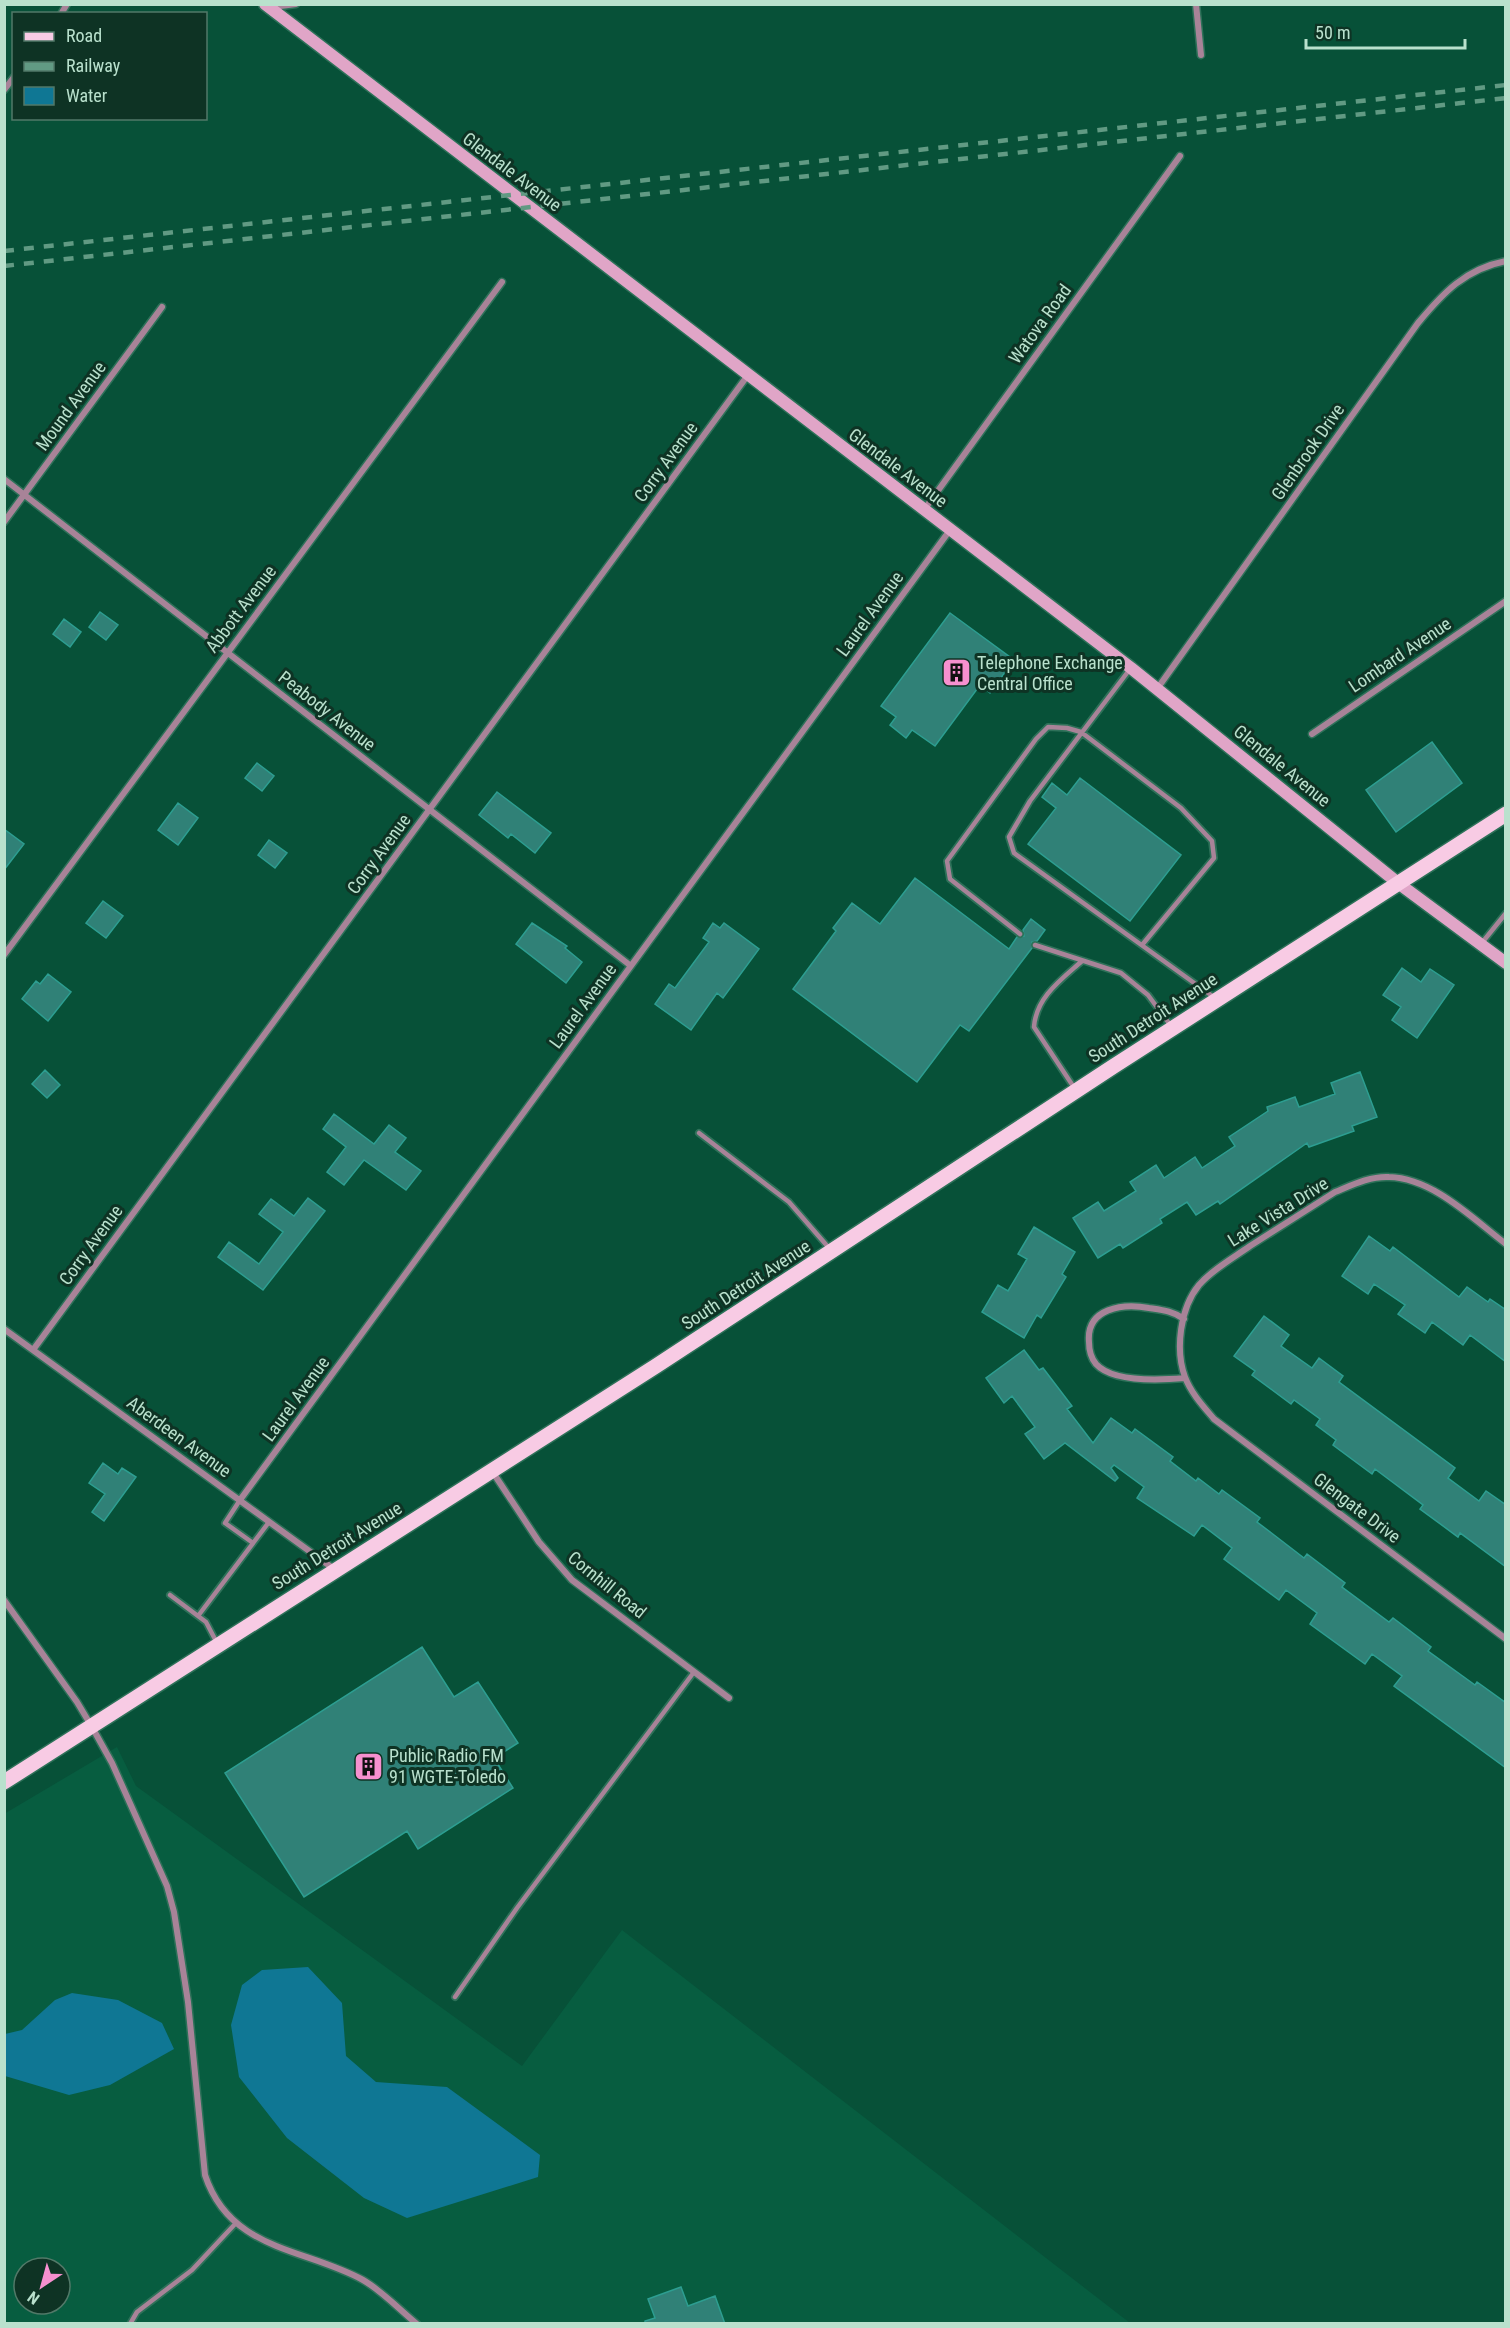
<svg xmlns="http://www.w3.org/2000/svg" width="1510" height="2328" font-family="'Roboto Condensed',sans-serif">
  <style>
    .built { fill: #075d40; fill-rule: evenodd }
    .water { fill: #0f7794 }
    .building { fill: #308177; stroke: #2d9e91; stroke-width: 1.5 }
    .lines { fill: none; stroke-linecap: round; stroke-linejoin: round }
    .lane-casing { stroke: #2e7159; stroke-width: 8 }
    .street-casing { stroke: #2e7159; stroke-width: 9 }
    .secondary-casing { stroke: #2e7159; stroke-width: 15 }
    .primary-casing { stroke: #2e7159; stroke-width: 18 }
    .lane { stroke: #a88398; stroke-width: 4.5 }
    .street { stroke: #a88398; stroke-width: 6 }
    .secondary { stroke: #e0a5c7; stroke-width: 12 }
    .primary { stroke: #f8cbe4; stroke-width: 15 }
    .rail { stroke: #619a83; stroke-width: 4.5; stroke-dasharray: 10 10; stroke-linecap: butt }
    .labels { text-anchor: middle; stroke-width: 6; stroke-linejoin: round; paint-order: stroke }
    .street-label { font-size: 18px; fill: #b9e1cd; stroke: #0e3324 }
    .poi-label { font-size: 18px; fill: #b9e1cd; stroke: #0e3324; text-anchor: start }
  </style>
  <rect width="100%" height="100%" fill="#075138"/>
  <!-- built -->
  <path class="built" d="M117,1747l19,39 386,280 100,-136 508,393h-1125l-1,-509zM24,2268h36v36h-36z"/>
  <!-- water -->
  <path class="water" d="M308,1967l34,36 4,53 30,26 71,5 93,68 -2,22 -131,41 -43,-20 -77,-60 -48,-61 -8,-52 11,-40 20,-15z
    M72,1993l46,7 44,23 12,26 -64,36 -41,10 -64,-19v-42l17,-4 33,-30z"/>
  <!-- building -->
  <path class="building" d="M100,612l18,13 -12,15 -17,-13z
    M950,613l64,47 -24,33 -10,-8 -45,61 -23,-16 -6,8 -16,-13 6,-8 -15,-11z
    M64,619l17,13 -11,15 -17,-13z
    M1432,742l30,41 -66,49 -30,-42z
    M257,763l17,13 -12,15 -17,-13z
    M1080,778l101,77 -51,66 -102,-77 28,-36 -14,-11 10,-14 15,12z
    M497,792l54,41 -16,20 -24,-19 -3,4 -29,-23z
    M178,803l20,15 -20,27 -20,-15z
    M4,829l20,15 -20,26z
    M269,840l18,13 -12,15 -17,-13z
    M915,878l94,71 8,-12 7,-1 -1,-6 8,-11 14,11 -8,11 -5,1v6l-63,83 -9,-6 -43,57 -124,-93 43,-58 -3,-3 19,-25 28,21z
    M103,901l20,15 -17,22 -20,-15z
    M532,923l35,23 -2,2 17,14 -16,21 -50,-39z
    M713,923l7,5 4,-5 35,26 -36,49 -6,-5 -26,37 -36,-26 14,-20 6,4 34,-46 -6,-4z
    M1402,968l19,14 9,-13 24,16 -37,53 -25,-18 9,-13 -18,-12z
    M48,974l23,18 -23,29 -26,-22 14,-18 4,3z
    M45,1070l15,15 -13,13 -15,-14z
    M1360,1072l17,45 -25,9 2,5 -45,16 -2,-4 -87,61 -2,-3 -22,14 -9,-13 -27,17 2,4 -39,25 -3,-4 -22,14 -25,-40 25,-16 6,9 32,-20 -6,-9 26,-17 8,13 31,-21 7,11 33,-22 -6,-9 39,-26 -1,-4 28,-10 4,10 36,-13 -4,-11z
    M334,1114l40,30 15,-19 17,13 -11,14 26,19 -15,19 -42,-30 -20,25 -17,-13 19,-25 -23,-18z
    M308,1198l17,13 -62,79 -45,-33 11,-15 30,22 24,-32 -24,-18 12,-15 23,17z
    M1034,1227l41,25 -13,22 4,3 -25,41 -4,-3 -13,23 -42,-26 16,-27 10,6 19,-32 -9,-5z
    M1369,1236l21,15 3,-4 66,50 8,-10 21,15 2,-3 16,11v52l-36,-27 -7,10 -31,-23 -7,11 -27,-19 7,-9 -31,-21 -6,10 -26,-18z
    M1264,1316l25,19 -8,11 31,22 7,-10 24,18 -4,6 116,86 -7,10 31,23 7,-10 20,14v62l-46,-34 -2,4 -38,-28 3,-4 -48,-36 -3,5 -39,-29 3,-5 -20,-15 4,-6 -26,-19 -3,4 -39,-29 3,-4 -21,-15z
    M1024,1350l15,20 4,-2 29,38 -5,3 26,34 18,-25 21,15 3,-4 38,28 -3,4 26,20 2,-3 21,16 3,-4 38,28 -3,4 21,16 26,20 3,-4 38,29 -3,4 47,35 4,-4 38,29 -3,4 47,34 2,-3 29,21v65l-112,-82 8,-10 -30,-22 -7,10 -55,-40 7,-11 -31,-23 -7,10 -55,-41 8,-11 -30,-23 -8,11 -57,-38 7,-11 -30,-22 -3,3 7,10 -3,3 -50,-38 -21,16 -19,-25 10,-7 -23,-31 -8,7 -18,-25z
    M103,1463l15,11 4,-6 14,9 -32,44 -12,-9 13,-18 -16,-11z
    M422,1647l32,50 24,-15 40,61 -24,15 19,30 -95,61 -11,-18 -103,66 -79,-124z
    M681,2287l7,19 27,-10 10,28h-80v-3l10,-3 -7,-19z"/>
  <g class="lines">
    <defs>
      <path id="lane" d="M1130,669l-100,132 -21,36 5,16 201,145
        M1020,934l-70,-55 -3,-18 89,-122 12,-12 19,1 14,4 100,76 31,33 2,17 -72,87
        M1481,944l25,-31
        M1035,945l86,28 27,22 23,31
        M1075,1089l-41,-62c2,-30 28,-48 48,-66
        M699,1133l90,69 40,46
        M240,1500l-15,23 28,20
        M170,1595l36,27 11,21
        M198,1616l71,-94
        M455,1997l62,-89 177,-236
        M130,2324l7,-12 55,-42 44,-47"/>
      <path id="street" d="M1196,4l5,51
        M273,7l23,-3
        M61,14l6,-10
        M4,90l10,-13
        M4,479l627,487
        M924,510l256,-354
        M4,522l158,-215
        M1157,689l261,-366c25,-30 47,-54 88,-62
        M1312,734l194,-133
        M4,955l498,-673
        M1506,1244c-33,-25 -73,-66 -117,-67 -19,-1 -37,8 -54,15 -28,18 -57,36 -85,54 -17,12 -37,23 -51,39 -19,23 -24,65 -14,92 6,16 18,29 29,42l292,220
        M1184,1319c-11,-8 -22,-9 -35,-11 -26,-5 -63,0 -60,34 0,7 2,16 7,22 17,19 66,16 89,14
        M4,1329l330,240
        M33,1350l715,-975
        M492,1471l47,71 33,38 157,118
        M240,1500l710,-970
        M4,1600l73,102 15,25 20,36 55,123 7,26 14,90 17,173c25,76 100,73 158,105 19,11 37,30 54,44"/>
      <path id="secondary" d="M265,4l866,664 267,215 108,80"/>
      <path id="primary" d="M4,1782l652,-416 458,-300 392,-252"/>
    </defs>
    <!-- lane casing -->
    <use href="#lane" class="lane-casing"/>
    <!-- street casing -->
    <use href="#street" class="street-casing"/>
    <!-- secondary casing -->
    <use href="#secondary" class="secondary-casing"/>
    <!-- primary casing -->
    <use href="#primary" class="primary-casing"/>
    <!-- lane -->
    <use href="#lane" class="lane"/>
    <!-- street -->
    <use href="#street" class="street"/>
    <!-- secondary -->
    <use href="#secondary" class="secondary"/>
    <!-- primary -->
    <use href="#primary" class="primary"/>
    <!-- rail -->
    <path class="rail" d="M4,251l1502,-166
      M4,266l1502,-168"/>
  </g>
  <!-- icons -->
  <defs>
    <symbol id="building-square" viewBox="-11 -11 22 22"><rect x="-9" y="-9" width="18" height="18" rx="4" fill="#f690cf" stroke="#0e3324"/><path d="M-4-6H4V6H1V3H-1V6H-4ZM-2.5-4.3h1.7v1.8h-1.7ZM.8-4.3h1.7v1.8H.8ZM-2.5-1h1.7V.8h-1.7ZM.8-1h1.7V.8H.8Z" fill="#111"/></symbol>
  </defs>
  <g fill-rule="evenodd">
    <use href="#building-square" x="940" y="656" width="33" height="33"/>
    <use href="#building-square" x="352" y="1750" width="33" height="33"/>
  </g>
  <g class="labels">
    <!-- street labels -->
    <g class="street-label">
      <text transform="translate(512 172) rotate(37)" y="6">Glendale Avenue</text>
      <text transform="translate(1040 324) rotate(-54)" y="6">Watova Road</text>
      <text transform="translate(71 406) rotate(-54)" y="6">Mound Avenue</text>
      <text transform="translate(1308 452) rotate(-55)" y="6">Glenbrook Drive</text>
      <text transform="translate(666 462) rotate(-54)" y="6">Corry Avenue</text>
      <text transform="translate(898 468) rotate(37)" y="6">Glendale Avenue</text>
      <text transform="translate(241 609) rotate(-53)" y="6">Abbott Avenue</text>
      <text transform="translate(870 614) rotate(-54)" y="6">Laurel Avenue</text>
      <text transform="translate(1400 655) rotate(-34)" y="6">Lombard Avenue</text>
      <text transform="translate(327 711) rotate(38)" y="6">Peabody Avenue</text>
      <text transform="translate(1282 766) rotate(39)" y="6">Glendale Avenue</text>
      <text transform="translate(379 854) rotate(-54)" y="6">Corry Avenue</text>
      <text transform="translate(583 1006) rotate(-54)" y="6">Laurel Avenue</text>
      <text transform="translate(1153 1018) rotate(-33)" y="6">South Detroit Avenue</text>
      <text transform="translate(1278 1212) rotate(-32)" y="6">Lake Vista Drive</text>
      <text transform="translate(91 1245) rotate(-54)" y="6">Corry Avenue</text>
      <text transform="translate(746 1285) rotate(-33)" y="6">South Detroit Avenue</text>
      <text transform="translate(296 1399) rotate(-54)" y="6">Laurel Avenue</text>
      <text transform="translate(179 1437) rotate(36)" y="6">Aberdeen Avenue</text>
      <text transform="translate(1357 1508) rotate(37)" y="6">Glengate Drive</text>
      <text transform="translate(337 1546) rotate(-32)" y="6">South Detroit Avenue</text>
      <text transform="translate(607 1585) rotate(39)" y="6">Cornhill Road</text>
    </g>
    <!-- poi labels -->
    <g class="poi-label">
      <text x="977" y="669">Telephone Exchange<tspan x="977" dy="21">Central Office</tspan></text>
      <text x="389" y="1762">Public Radio FM<tspan x="389" dy="21">91 WGTE-Toledo</tspan></text>
    </g>
  </g>
  <!-- border -->
  <rect width="1510" height="2328" fill="none" stroke="#b9e1cd" stroke-width="12"/>
  <!-- legend -->
  <rect x="12" y="12" width="195" height="108" fill="#0e3324" stroke="#527968" stroke-width="1.5"/>
  <rect x="24" y="32" width="30" height="9" fill="#f8cbe4" stroke="#527968" stroke-width="1.5"/>
  <text x="66" y="42" font-size="18" fill="#b9e1cd">Road</text>
  <rect x="24" y="62" width="30" height="9" fill="#619a83" stroke="#527968" stroke-width="1.5"/>
  <text x="66" y="72" font-size="18" fill="#b9e1cd">Railway</text>
  <rect x="24" y="87" width="30" height="18" fill="#0f7794" stroke="#527968" stroke-width="1.5"/>
  <text x="66" y="102" font-size="18" fill="#b9e1cd">Water</text>
  <!-- north arrow -->
  <g transform="translate(42 2286) rotate(216)"><circle r="28" fill="#0e3324" stroke="#527968" stroke-width="1.5"/>
  <path d="M0-4.5L10 22L0 15L-10 22Z" fill="#f690cf"/>
  <text y="-9" font-size="16" font-weight="bold" text-anchor="middle" fill="#b9e1cd">N</text>
  </g>
  <!-- scale -->
  <path d="M1306 39v9h159v-9" fill="none" stroke="#b9e1cd" stroke-width="3"/>
  <text x="1315" y="39" font-size="18" fill="#b9e1cd" stroke="#0e3324" stroke-width="4.5" paint-order="stroke">50 m</text>
</svg>
